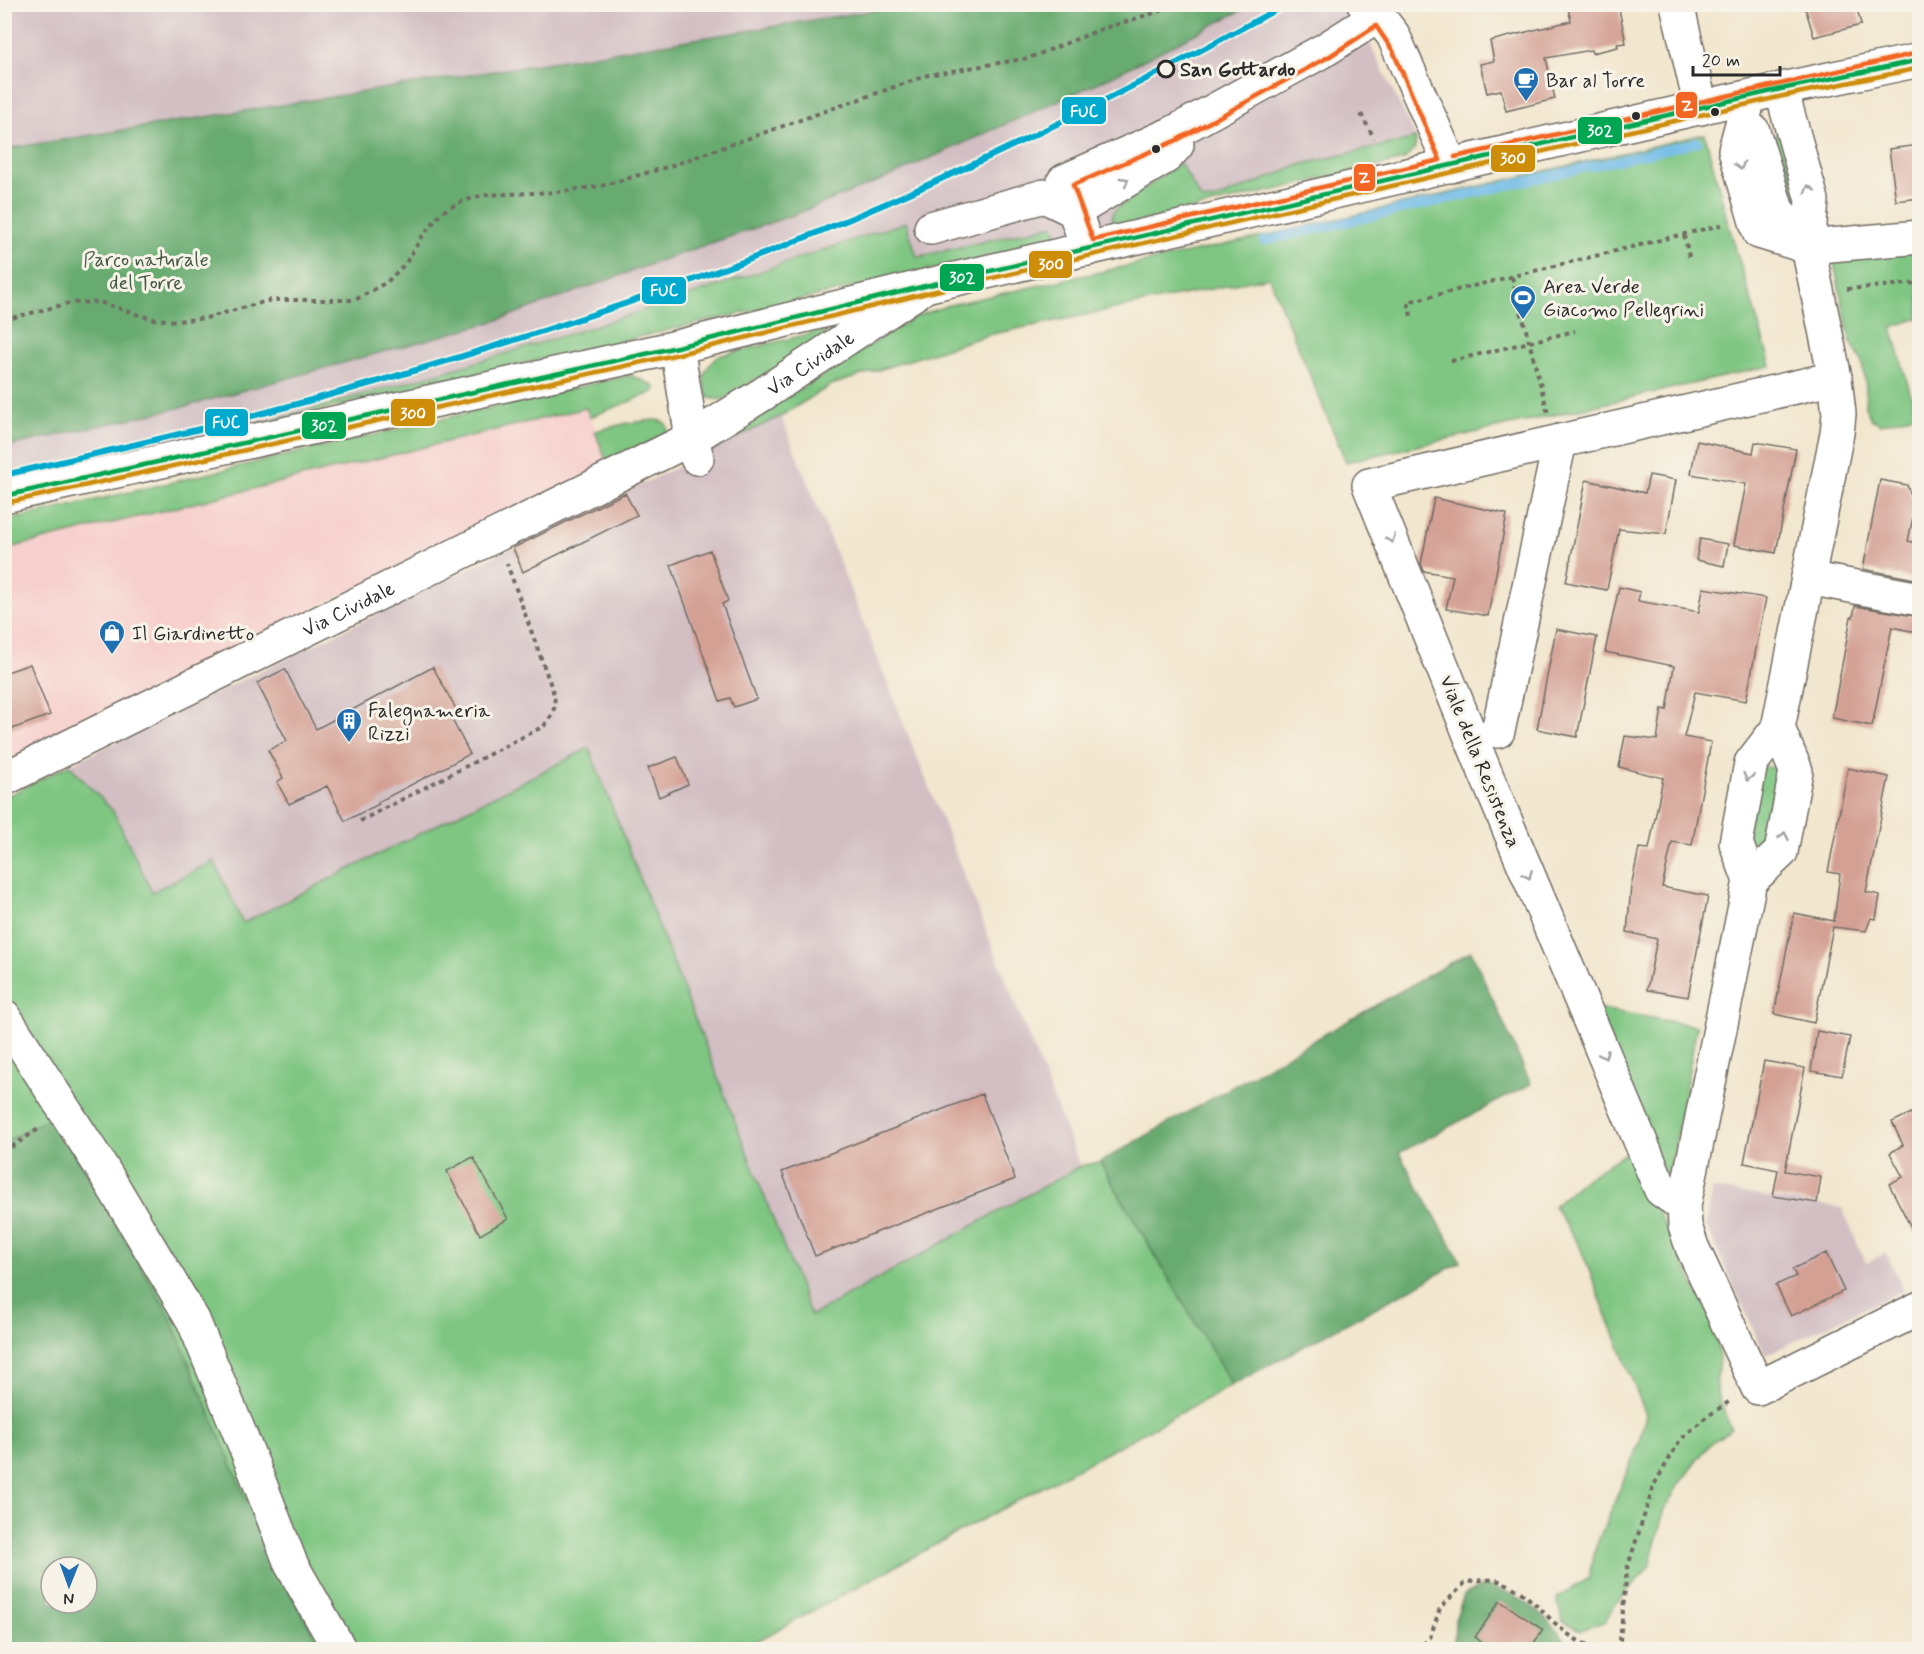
<svg xmlns="http://www.w3.org/2000/svg" width="1924" height="1654" font-family="Mynerve,sans-serif">
  <style>
    .built { fill: #f7d0cd }
    .industrial { fill: #d2bec3 }
    .green { fill: #7fc682; stroke: #557856; stroke-width: 1.5 }
    .forest { fill: #67ab70; stroke: #496b4e; stroke-width: 1.5; fill-rule: evenodd }
    .lines { fill: none; stroke-linecap: round; stroke-linejoin: round }
    .stream { stroke: #6ebbe8; stroke-width: 9 }
    .building { fill: #d4a094 }
    .minor-casing { stroke: #716c64; stroke-width: 36 }
    .major-casing { stroke: #716c64; stroke-width: 36 }
    .path { stroke: #716c64; stroke-width: 4; stroke-dasharray: 4.5 4.5; stroke-linecap: butt }
    .minor { stroke: #fff; stroke-width: 33 }
    .major { stroke: #fff; stroke-width: 33 }
    .bus-1-casing { stroke: #f7f3e8; stroke-width: 9 }
    .bus-2-casing { stroke: #f7f3e8; stroke-width: 9 }
    .bus-3-casing { stroke: #f7f3e8; stroke-width: 9 }
    .bus-1 { stroke: #00a651; stroke-width: 4.5 }
    .bus-2 { stroke: #ce8d09; stroke-width: 4.5 }
    .bus-3 { stroke: #f26522; stroke-width: 4.5 }
    .rail-1-casing { stroke: #f7f3e8; stroke-width: 10 }
    .rail-1 { stroke: #00a9ce; stroke-width: 6 }
    .oneway { stroke: #a0a0a0 }
    .stop-dot { fill: #f7f3e8; stroke: #2b2b2b; stroke-width: 3 }
    .bus-dot { fill: #2b2b2b; stroke: #f7f3e8; stroke-width: 2 }
    .labels { text-anchor: middle; stroke-width: 6; stroke-linejoin: round; paint-order: stroke }
    .stop-label { font-size: 20px; font-weight: bold; fill: #2b2b2b; stroke: #f7f3e8; text-anchor: start }
    .poi-label { font-size: 20px; fill: #2b2b2b; stroke: #f7f3e8; text-anchor: start }
    .park-label { font-size: 20px; fill: #445a45; stroke: #f7f3e8 }
    .street-label { font-size: 20px; fill: #2b2b2b; stroke: #f7f3e8 }
    .line-badge { stroke: #f7f3e8; stroke-width: 2 }
    .badge-label { font-size: 16px; text-anchor: middle; font-weight: bold; fill: #fff }
  </style>
  <rect width="100%" height="100%" fill="#f7f3e8"/>
  <filter id="ink" filterUnits="userSpaceOnUse"><feTurbulence type="fractalNoise" baseFrequency=".0167" numOctaves="2"/><feDisplacementMap in="SourceGraphic" scale="12" xChannelSelector="R" yChannelSelector="G"/><feConvolveMatrix kernelMatrix="1 2 1 2 8 2 1 2 1" color-interpolation-filters="sRGB"/></filter>
  <filter id="wash" filterUnits="userSpaceOnUse"><feTurbulence type="fractalNoise" baseFrequency=".008" numOctaves="4" result="noise"/><feDisplacementMap in="SourceGraphic" scale="24" xChannelSelector="R" yChannelSelector="G"/><feGaussianBlur stdDeviation="1.35" result="paint"/><feColorMatrix in="noise" values="0 0 0 0 0 0 0 0 0 0 0 0 0 0 0 0 0 1.4 0 .05"/><feComposite in="paint" operator="in"/></filter>
  <g filter="url(#wash)">
    <rect width="100%" height="100%" fill="#f2e6ce"/>
    <!-- built -->
    <path class="built" d="M587,408l20,55 -602,299v-213z"/>
    <!-- industrial -->
    <path class="industrial" d="M5,5h903l-903,144z
      M1252,5h85l17,15 18,28 44,90 -113,26 -60,34 -183,42 -6,-15 -138,33 -10,-36 -262,88 -285,87 -150,39 -204,47 -1,-36 183,-41 308,-85 170,-62 131,-45 90,-36 218,-98z
      M781,416l299,750 -269,150 -222,-568 -346,175 -91,-31 -39,-81 -44,-46z
      M1713,1189l129,19 24,55 20,-10 18,37 -139,65 -59,-130z"/>
    <!-- green -->
    <path class="green" d="M1705,134l23,89 43,143 -425,96 -77,-185 -281,58 -157,50 -50,31 -75,37 7,-13 116,-68 85,-55 35,-12 307,-67z
      M1782,134l17,60 -12,3 -17,-60z
      M1416,138c0,11 -3,16 -13,22l-278,65 -11,-2 -2,-6 2,-6 66,-48 20,34 3,3h10l90,-36z
      M906,222l11,35 137,-32 6,15 -851,196c146,-38 292,-79 435,-126 88,-28 175,-59 262,-88z
      M1919,250v68l-27,9 24,87 -35,10 -10,-5 -6,-13 1,-19 -4,-25 -12,-22 -17,-82z
      M821,331l5,3v3l-104,63 -13,-2c-9,-18 -6,-29 9,-42z
      M630,375l23,10 3,4 -2,3 -64,25 -4,-9 -581,141v-28z
      M655,420c9,1 14,3 12,13l-60,30 -12,-32 33,-8z
      M589,748l222,568 269,-150 20,-4 132,223 -490,264h-419l-49,-83 -106,-253 -115,-197 -48,26v-345l64,-32 44,46 39,81 62,-31 29,62z
      M1760,765l28,6 -16,76 -27,-5z
      M1596,1008l101,18 -29,156z
      M1630,1150l32,70 52,104 5,34 -3,31 15,40 -23,17 -29,38 -15,27 -15,56 -35,39 -8,15 -25,9 -19,-9 -5,-23 32,-20 4,-24 45,-109 8,-30 -66,-168 -26,-41 27,-24z"/>
    <!-- forest -->
    <path class="forest" d="M908,5h344l-148,75 -218,98 -90,36 -131,45 -170,62 -308,85 -182,41v-298z
      M1471,951l60,133 -132,69 62,109 -229,123 -132,-223z
      M52,1116l116,197 106,253 49,83 -318,1v-508zM51,1567h36v36h-36z
      M1484,1585c9,3 19,5 27,9 23,11 48,34 59,55l-120,1 4,-7 1,-23 9,-25z"/>
    <g class="lines">
      <!-- stream -->
      <path class="stream" d="M1264,241l434,-99"/>
    </g>
    <g id="blocks">
      <!-- building -->
      <path class="building" d="M1567,4h51l8,39 -9,1 1,3 -26,6 -1,-3 -45,8 9,41 -49,12 -5,-21 -14,3 -7,-29 14,-3 -4,-20 81,-20z
        M1804,4h52l5,21 -47,12z
        M1920,145v53l-24,3 -7,-52z
        M1697,441l56,12 2,-11 41,7 -20,104 -42,-8 12,-61 -55,-10z
        M1649,475l27,5 -10,54 -47,-5 -12,61 -41,-8 20,-102 59,13z
        M1880,480l27,5 8,23 -7,33 12,3v36l-57,-11z
        M625,493l12,22 -114,57 -10,-24z
        M1434,498l73,16 -19,102 -42,-7 7,-33 -29,-5 -3,-7z
        M1700,539l28,5 -4,22 -28,-6z
        M710,550l18,51 -6,3 35,95 -23,8 -4,-9 -10,3 -49,-136z
        M1619,587l21,5 -2,9 61,11 4,-24 63,10 -20,103 -51,-9 -11,45 27,5 -19,103 -20,-3 -10,45 46,9 -20,101 -41,-7 10,-51 -30,-7 4,-45 8,-39 10,1 14,-71 -44,-11 6,-31 32,4 5,-31 5,1 7,-44 -69,-14z
        M1855,606l65,11v16l-28,-6 -20,99 -40,-8 19,-101h2z
        M1556,629l41,8 -20,100 -40,-8z
        M30,664l20,51 -46,17v-59z
        M433,667l24,44 -8,3 21,40 -92,48 1,2 -34,17 -18,-35 -38,18 -12,-22 6,-4 -15,-28 19,-9 -30,-58 28,-14 31,60z
        M677,757l11,27 -29,13 -11,-29z
        M1848,768l41,9 -23,115 14,3 -4,24 -5,-1 -5,13 -33,-4 -19,96 -40,-9 20,-101 40,8 6,-47 -12,-2z
        M1817,1031l33,6 -8,39 -31,-5z
        M1764,1061l41,7 -20,103 36,6 -4,26 -44,-7 5,-26 -34,-7z
        M982,1094l33,85 -200,77 -33,-84z
        M1920,1109v136l-31,-61 14,-7 -13,-24 13,-8 -11,-23z
        M473,1157l35,62 -28,16 -33,-64z
        M1826,1253l18,38 -53,25 -15,-31 20,-9 -4,-7z
        M1500,1601l43,29 -14,20h-37l-17,-13z"/>
    </g>
  </g>
  <g filter="url(#ink)">
    <use href="#blocks" fill-opacity="0" stroke="#716c64" stroke-width="1.5"/>
    <g class="lines">
      <defs>
        <g id="minor">
          <path d="M1364,4l14,12 15,19 58,131"/>
          <path d="M1677,4l24,104"/>
          <path d="M1781,89l31,111 -4,47 27,131 4,36 -2,19 -59,295 -27,35 -15,80 14,38 -66,325 1,20 7,21 66,141 162,-80"/>
          <path d="M1746,109l-11,41 24,82 49,15 112,-10"/>
          <path d="M1753,131l24,79 31,37"/>
          <path d="M1075,211l92,-55 10,-11"/>
          <path d="M931,228l113,-32 31,15"/>
          <path d="M1088,249l-24,-68 109,-48 153,-84 52,-33"/>
          <path d="M677,347l15,91 5,20"/>
          <path d="M1808,578l112,21"/>
          <path d="M1498,731l62,-290"/>
          <path id="s1" d="M4,779l688,-341 71,-44 158,-105"/>
          <path d="M1750,881l31,-29 15,-81 -18,-43"/>
          <path d="M4,1016l98,152 91,152 59,143 39,101 49,86"/>
          <path d="M1684,1206l-23,-16 -176,-418 -116,-287 466,-107"/>
        </g>
        <path id="major" d="M4,496l673,-149 248,-61 856,-197 139,-29"/>
      </defs>
      <!-- minor casing -->
      <use href="#minor" class="minor-casing"/>
      <!-- major casing -->
      <use href="#major" class="major-casing"/>
      <!-- path -->
      <path class="path" d="M1361,114l13,24
        M1684,235l6,26
        M1512,277l36,136
        M1847,289l73,-6
        M1411,316l-3,-14 317,-78
        M4,320l66,-17 29,-1 53,17 25,2 29,-3 65,-18h84l32,-18 19,-19 17,-28 19,-23 18,-10 23,-7 74,-3 44,-6 66,-19 261,-92 101,-17 73,-29 81,-25
        M1451,361l124,-30
        M360,821l184,-95 8,-11 3,-10 -1,-11 -47,-130
        M4,1152l36,-24
        M1416,1650l14,-12 10,-30 26,-26c10,-1 24,-4 33,-1 44,15 56,62 108,69
        M1619,1650l8,-81 27,-84 26,-45 25,-22 25,-17"/>
      <!-- minor -->
      <use href="#minor" class="minor"/>
      <!-- major -->
      <use href="#major" class="major"/>
      <defs>
        <path id="bus-1" d="M4,496l673,-149 248,-61 856,-197 139,-29"/>
        <path id="bus-2" d="M6,503l673,-149 248,-61 856,-197 137,-28"/>
        <path id="bus-3" d="M1376,26l17,25 47,109 -347,80 -20,-55 104,-45 153,-84z
          M1455,157l463,-104"/>
      </defs>
      <!-- bus-1 casing -->
      <use href="#bus-1" class="bus-1-casing"/>
      <!-- bus-2 casing -->
      <use href="#bus-2" class="bus-2-casing"/>
      <!-- bus-3 casing -->
      <use href="#bus-3" class="bus-3-casing"/>
      <!-- bus-1 -->
      <use href="#bus-1" class="bus-1"/>
      <!-- bus-2 -->
      <use href="#bus-2" class="bus-2"/>
      <!-- bus-3 -->
      <use href="#bus-3" class="bus-3"/>
      <defs>
        <path id="rail-1" d="M4,475c94,-22 189,-43 282,-68 155,-42 308,-90 459,-146 187,-71 366,-160 541,-257"/>
      </defs>
      <!-- rail-1 casing -->
      <use href="#rail-1" class="rail-1-casing"/>
      <!-- rail-1 -->
      <use href="#rail-1" class="rail-1"/>
    </g>
    <!-- one-way arrows -->
    <defs><path id="oneway-chevron" d="M-2-3.5L2.5 0L-2 3.5" fill="none" stroke-width="1.6" stroke-linecap="round" stroke-linejoin="round" transform="scale(1.5)"/></defs>
    <g class="oneway">
      <use href="#oneway-chevron" transform="translate(1740 166) rotate(74)"/>
      <use href="#oneway-chevron" transform="translate(1125 181) rotate(-31)"/>
      <use href="#oneway-chevron" transform="translate(1809 189) rotate(-106)"/>
      <use href="#oneway-chevron" transform="translate(1391 539) rotate(68)"/>
      <use href="#oneway-chevron" transform="translate(1748 777) rotate(101)"/>
      <use href="#oneway-chevron" transform="translate(1784 836) rotate(-79)"/>
      <use href="#oneway-chevron" transform="translate(1528 875) rotate(67)"/>
      <use href="#oneway-chevron" transform="translate(1604 1055) rotate(67)"/>
    </g>
  </g>
  <!-- icons -->
  <defs>
    <symbol id="cafe-pin" viewBox="-11 -11 22 30"><path d="M0 17L-7.5 6A9.5 9.5 0 1 1 7.5 6Z" fill="#1f6fb2" stroke="#f7f3e8"/><path d="M-5.5-4.5H6V0H3Q3 3.5 0 3.5H-2.5Q-5.5 3.5-5.5 0ZM3-3.2v2h1.7v-2ZM-6 4.5H4V6H-6Z" fill="#fff"/></symbol>
    <symbol id="stadium-pin" viewBox="-11 -11 22 30"><path d="M0 17L-7.5 6A9.5 9.5 0 1 1 7.5 6Z" fill="#1f6fb2" stroke="#f7f3e8"/><path d="M0-5a6.5 5 0 1 0 0 10a6.5 5 0 1 0 0-10ZM-3.5-1.8h7v3.6h-7Z" fill="#fff"/></symbol>
    <symbol id="shop-pin" viewBox="-11 -11 22 30"><path d="M0 17L-7.5 6A9.5 9.5 0 1 1 7.5 6Z" fill="#1f6fb2" stroke="#f7f3e8"/><path d="M-5-2.5h2.3a2.7 3.5 0 0 1 5.4 0H5L5.5 6h-11ZM-1.5-2.5h3a1.5 2.3 0 0 0-3 0Z" fill="#fff"/></symbol>
    <symbol id="building-pin" viewBox="-11 -11 22 30"><path d="M0 17L-7.5 6A9.5 9.5 0 1 1 7.5 6Z" fill="#1f6fb2" stroke="#f7f3e8"/><path d="M-4-6H4V6H1V3H-1V6H-4ZM-2.5-4.3h1.7v1.8h-1.7ZM.8-4.3h1.7v1.8H.8ZM-2.5-1h1.7V.8h-1.7ZM.8-1h1.7V.8H.8Z" fill="#fff"/></symbol>
  </defs>
  <g fill-rule="evenodd">
    <use href="#cafe-pin" x="1511" y="65" width="30" height="40"/>
    <use href="#stadium-pin" x="1508" y="283" width="30" height="40"/>
    <use href="#shop-pin" x="97" y="618" width="30" height="40"/>
    <use href="#building-pin" x="334" y="706" width="30" height="40"/>
  </g>
  <!-- markers -->
  <circle class="stop-dot" cx="1166" cy="69" r="8"/>
  <g class="bus-dot">
    <circle cx="1715" cy="112" r="5"/>
    <circle cx="1636" cy="116" r="5"/>
    <circle cx="1156" cy="149" r="5"/>
  </g>
  <g class="labels">
    <!-- stop labels -->
    <g class="stop-label">
      <text x="1180" y="76">San Gottardo</text>
    </g>
    <!-- poi labels -->
    <g class="poi-label">
      <text x="1546" y="87">Bar al Torre</text>
      <text x="1543" y="293">Area Verde<tspan x="1543" dy="23">Giacomo Pellegrini</tspan></text>
      <text x="132" y="640">Il Giardinetto</text>
      <text x="368" y="717">Falegnameria<tspan x="368" dy="23">Rizzi</tspan></text>
    </g>
    <!-- park labels -->
    <g class="park-label">
      <text x="146" y="266">Parco naturale<tspan x="146" dy="23">del Torre</tspan></text>
    </g>
    <!-- street labels -->
    <g class="street-label">
      <text dy="7" stroke="none"><textPath href="#s1" startOffset="908">Via Cividale</textPath></text>
      <text dy="7" stroke="none"><textPath href="#s1" startOffset="384">Via Cividale</textPath></text>
      <text transform="translate(1481 761) rotate(68)" y="7">Viale della Resistenza</text>
    </g>
  </g>
  <g class="line-badge">
    <rect x="1675" y="91" width="23" height="28" rx="6" fill="#f26522"/>
    <rect x="1061" y="96" width="46" height="29" rx="6" fill="#00a9ce"/>
    <rect x="1577" y="116" width="46" height="29" rx="6" fill="#00a651"/>
    <rect x="1490" y="144" width="46" height="29" rx="6" fill="#ce8d09"/>
    <rect x="1353" y="163" width="23" height="29" rx="6" fill="#f26522"/>
    <rect x="1028" y="250" width="45" height="29" rx="6" fill="#ce8d09"/>
    <rect x="939" y="263" width="46" height="29" rx="6" fill="#00a651"/>
    <rect x="641" y="276" width="46" height="29" rx="6" fill="#00a9ce"/>
    <rect x="390" y="398" width="46" height="29" rx="6" fill="#ce8d09"/>
    <rect x="204" y="408" width="45" height="29" rx="6" fill="#00a9ce"/>
    <rect x="301" y="411" width="46" height="29" rx="6" fill="#00a651"/>
  </g>
  <g class="badge-label">
    <text x="1687" y="111">Z</text>
    <text x="1084" y="117">FUC</text>
    <text x="1600" y="136">302</text>
    <text x="1513" y="164">300</text>
    <text x="1364" y="183">Z</text>
    <text x="1051" y="270">300</text>
    <text x="962" y="283">302</text>
    <text x="664" y="296">FUC</text>
    <text x="413" y="419">300</text>
    <text x="226" y="428">FUC</text>
    <text x="324" y="431">302</text>
  </g>
  <!-- margin -->
  <rect width="1924" height="1654" fill="none" stroke="#f7f3e8" stroke-width="24"/>
  <!-- north arrow -->
  <g transform="translate(69 1585) rotate(181)"><circle r="28" fill="#f7f3e8" stroke="#a5a39c" stroke-width="1.5"/>
  <path d="M0-4.5L10 22L0 15L-10 22Z" fill="#1f6fb2"/>
  <text y="-9" font-size="16" font-weight="bold" text-anchor="middle" fill="#2b2b2b">N</text>
  </g>
  <!-- scale -->
  <path d="M1693 66v9h87v-9" fill="none" stroke="#2b2b2b" stroke-width="3"/>
  <text x="1702" y="66" font-size="18" fill="#2b2b2b" stroke="#f7f3e8" stroke-width="4.5" paint-order="stroke">20 m</text>
</svg>
